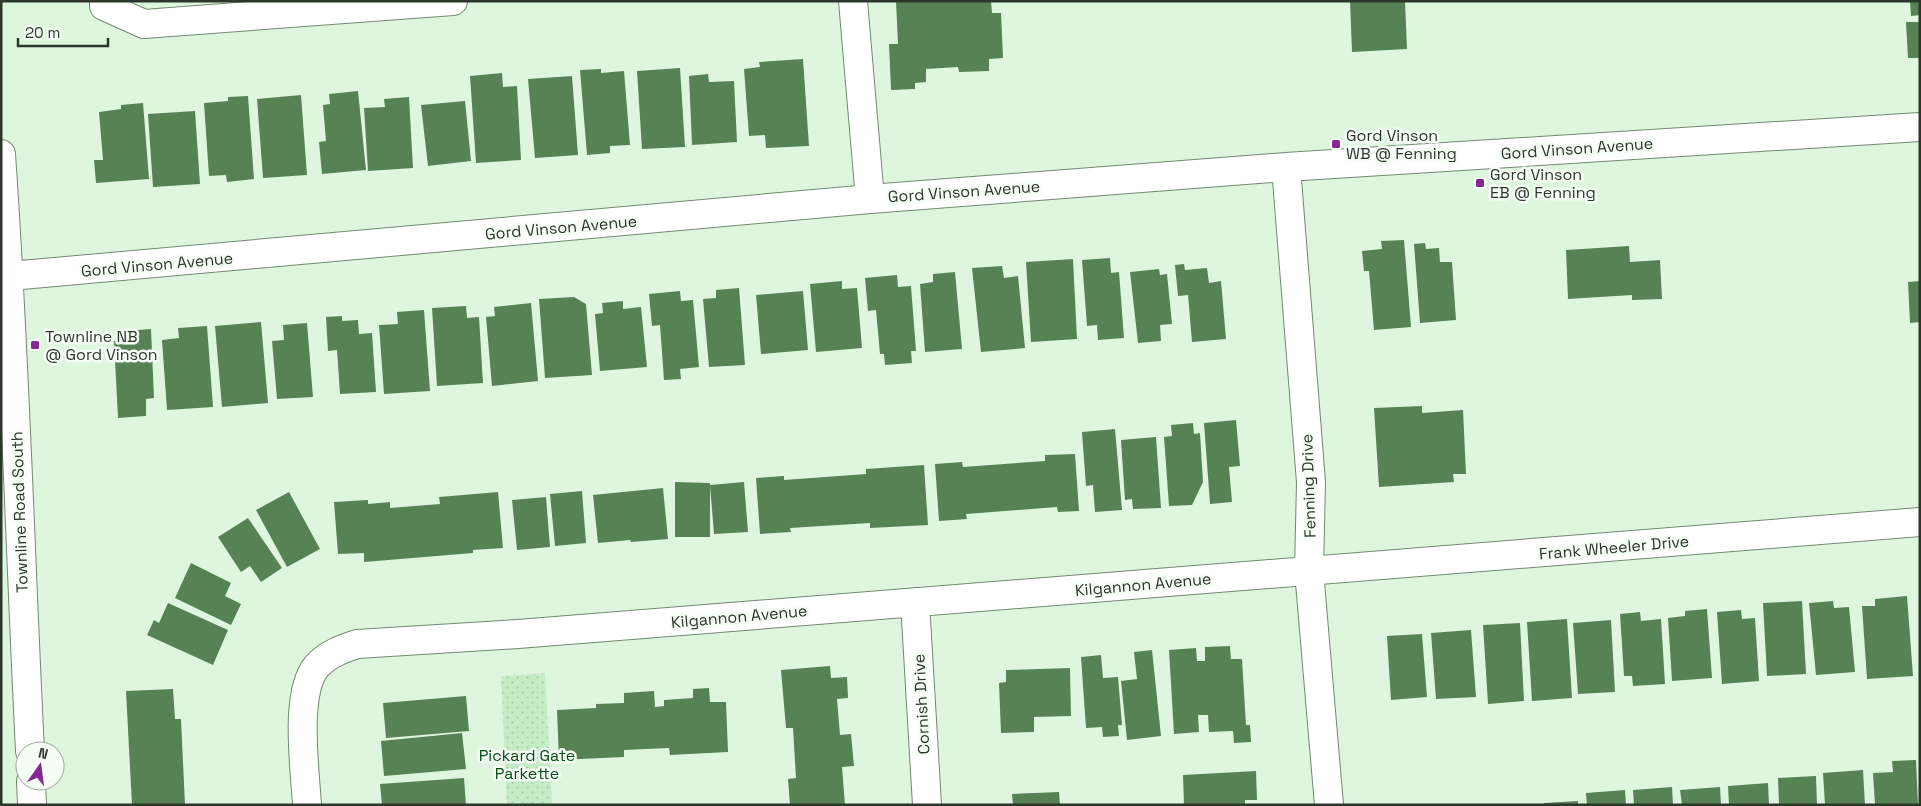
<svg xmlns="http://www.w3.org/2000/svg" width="1921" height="806" font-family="'Space Grotesk',sans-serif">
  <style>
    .park { fill: url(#park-dots) }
    .building { fill: #578256 }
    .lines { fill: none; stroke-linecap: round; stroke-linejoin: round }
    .minor-casing { stroke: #748873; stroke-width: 30 }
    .minor { stroke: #fff; stroke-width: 28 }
    .poi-dot { fill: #882791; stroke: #f5fef5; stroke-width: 2 }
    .labels { text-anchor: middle; stroke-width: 5; stroke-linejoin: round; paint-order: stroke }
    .poi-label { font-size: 16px; fill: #2d362d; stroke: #f5fef5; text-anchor: start }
    .street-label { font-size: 16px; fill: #2d362d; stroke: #f5fef5 }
    .park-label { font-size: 16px; fill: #074d10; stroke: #f5fef5 }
  </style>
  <defs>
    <pattern id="park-dots" width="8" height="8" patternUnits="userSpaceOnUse" patternTransform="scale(1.25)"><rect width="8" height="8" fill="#c6ecc5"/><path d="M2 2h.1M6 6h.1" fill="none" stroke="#aacbaa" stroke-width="1.8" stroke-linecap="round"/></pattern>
  </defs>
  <rect width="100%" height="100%" fill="#dff6de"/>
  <!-- park -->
  <path class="park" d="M545,673l7,132h-45l-6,-129z"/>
  <!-- building -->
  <path class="building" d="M896,1h95l1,12h9l2,45 -14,1v12l-30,1 -1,-5 -32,2v13l-11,1v6l-24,1 -2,-46h9z
    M1350,1h55l2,48 -55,3z
    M1910,1h10v14l-9,1z
    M1906,22h14v36h-12z
    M803,59l6,87 -43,2 -1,-13 -16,1 -5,-67 16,-2 -1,-5z
    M680,68l5,79 -43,2 -5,-78z
    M601,69v4l23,-2 6,74 -20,1v7l-23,2 -7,-85z
    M502,73l1,14 14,-1 4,74 -45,3 -6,-87z
    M708,74l1,8 25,-1 3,61 -45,3 -3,-69z
    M572,76l6,79 -43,3 -7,-79z
    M358,91l8,79 -44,4 -3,-32 7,-1 -3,-36 7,-1 -1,-10z
    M301,95l6,80 -44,3 -6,-79z
    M248,96l6,83 -27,3 -1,-7 -17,1 -5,-73 24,-2v-4z
    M409,97l4,71 -45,3 -4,-63 21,-1 -1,-8z
    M465,101l6,60 -43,5 -7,-61z
    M143,103l6,76 -53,4 -2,-23h9l-4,-48 22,-3v-4z
    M195,111l5,73 -47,3 -5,-73z
    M1404,240l7,87 -37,3 -5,-59h-5l-2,-20 20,-2 -1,-8z
    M1425,243l1,6 13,-1 1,14h12l4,58 -36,3 -6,-79z
    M1629,246l1,16 30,-2 2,39 -30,1v-5l-64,4 -2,-49z
    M1110,258l1,15 8,-1 5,66 -26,2 -1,-15 -10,1 -5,-66z
    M1073,259l4,80 -46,3 -5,-80z
    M1184,264l1,6 22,-2 2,15 12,-2 5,58 -34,3 -4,-47 -10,1 -3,-31z
    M1002,266l2,12 14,-2 7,72 -44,4 -9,-84z
    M1159,269l1,6 7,-1 5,50 -12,1 1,16 -23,2 -8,-71z
    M955,272l7,77 -37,3 -5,-68 13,-2v-8z
    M897,275l1,12 13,-1 5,65h-5l1,12 -27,2 -1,-11h-4l-4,-44 -8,1 -3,-33z
    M842,281v8l15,-1 5,60 -46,4 -6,-68z
    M1920,281v41l-10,1 -2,-41z
    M739,288l6,77 -36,2 -6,-68 13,-1v-8z
    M680,291l1,10 12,-1 6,67 -19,2 1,10 -17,1 -4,-55 -8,1 -3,-32z
    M803,291l5,59 -47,4 -5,-59z
    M574,297l12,7 6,71 -47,3 -6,-79z
    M623,301v8l18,-2 6,60 -47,4 -5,-57 8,-1 -1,-10z
    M531,303l7,78 -46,5 -6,-69 9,-1 -1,-9z
    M466,306l1,12 12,-1 4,66 -46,3 -5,-78z
    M424,310l6,81 -46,3 -5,-69 19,-1 -1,-12z
    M342,316v5l16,-1 1,14 13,-1 4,59 -36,2 -3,-44 -9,1 -2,-34z
    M261,322l7,81 -46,4 -7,-81z
    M307,323l6,74 -36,2 -5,-58 12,-1 -1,-15z
    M207,326l6,81 -46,3 -5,-70 17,-2 -1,-10z
    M151,329l3,69 -8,1v17l-28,2 -4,-77 9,-1v-9z
    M1422,406v7l41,-3 3,64h-13l1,8 -75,5 -5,-79z
    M1236,420l4,46 -11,1 3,35 -22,2 -6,-81z
    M1193,423l1,11 6,-1 3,49 -11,23 -23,1 -5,-69 8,-1 -1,-11z
    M1115,429l7,81 -27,2 -2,-27 -7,1 -4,-54z
    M1156,437l5,71 -28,1 -1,-10 -7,1 -4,-60z
    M1075,454l4,57 -21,1 -1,-5 -91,7 1,5 -28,2 -4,-57 27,-2 1,5 82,-6v-6z
    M924,465l4,60 -58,3v-5l-80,5 1,4 -31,2 -4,-56 28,-2v4l82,-6v-5z
    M675,482l35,1v54h-35z
    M744,482l4,50 -34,2 -4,-49z
    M663,488l5,51 -37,3 -1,-2 -32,3 -5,-48z
    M582,491l4,52 -31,3 -5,-52z
    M289,492l31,57 -33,18 -31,-57z
    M498,492l5,56 -30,2v3l-109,9v-9l-26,1 -4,-52 34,-2v4l22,-2v6l50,-4 -1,-7z
    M546,497l4,50 -33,3 -5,-50z
    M248,518l34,50 -21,14 -11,-16 -9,6 -23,-35z
    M191,563l40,20 -6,13 16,8 -10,21 -56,-27z
    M1907,596l6,80 -46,3 -5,-73h13v-7z
    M1802,601l4,73 -39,2 -4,-73z
    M1833,601l1,7 15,-1 6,65 -39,3 -7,-72z
    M168,603l60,27 -15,35 -66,-30 7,-15 5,3z
    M1707,609l5,69 -40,3 -4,-63 17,-2v-5z
    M1741,610l1,9 13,-1 4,63 -37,3 -5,-72z
    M1640,612l1,9 20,-2 4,65 -32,2 -1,-10h-8l-4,-62z
    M1567,619l5,79 -40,3 -5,-79z
    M1611,620l4,72 -37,2 -5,-71z
    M1520,623l4,78 -36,3 -5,-79z
    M1471,630l5,67 -40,2 -5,-66z
    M1422,634l5,63 -36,3 -4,-64z
    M1230,646l1,13h11l4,66h4l1,17 -17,1 -1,-12 -24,1 -1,-17h-10l1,17 -25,2 -5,-84 27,-2 1,13h8v-14z
    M1152,650l9,86 -34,4 -6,-59 16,-2 -3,-27z
    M1101,655l2,23 15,-1 4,48h-4l1,11 -16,1 -1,-10 -16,1 -5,-71z
    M830,666l1,12 16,-1 1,21 -11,1 3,36 11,-1 3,32 -12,1 3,38h-55l-2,-26 8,-1 -3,-50h-7l-5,-58z
    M1070,668l1,48 -37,1v15l-33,1 -2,-50 7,-1v-12z
    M709,688l1,14h16l2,50 -58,3 -1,-7 -45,2v7l-65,3 -2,-50 39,-2v-4l28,-1v-10l30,-2 1,16 9,-1v-6l29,-2v-9z
    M173,689l2,30h6l4,86h-53l-6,-114z
    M466,696l3,35 -83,7 -3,-35z
    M462,733l4,36 -82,7 -3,-35z
    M1916,760l2,45h-43l-2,-32 20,-1 -1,-11z
    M1863,770l2,35h-40l-2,-32z
    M1256,771l1,29h-12v5h-61l-1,-30z
    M1816,776l1,29h-38l-1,-27z
    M464,778l2,27h-84l-2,-21z
    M1768,783l1,22h-40l-1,-19z
    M1672,787l1,18h-39l-1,-15z
    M1720,787l1,18h-39l-2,-15z
    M1625,790l1,15h-39l-1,-12z
    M1059,792l1,13h-47l-1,-11z
    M1578,801v4h-34v-2z"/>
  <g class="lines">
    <defs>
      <path id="minor" d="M104,1v5l40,18 309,-23
        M853,1l17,198
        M1,154c14,199 19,398 29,597
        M1286,167l25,315 -2,89 20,234
        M10,276l860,-77 416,-32 634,-40
        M915,602l12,203
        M31,781l1,24
        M307,805c-2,-35 -13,-113 10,-139 11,-12 25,-17 40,-22l161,-10 1402,-112"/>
    </defs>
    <!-- minor casing -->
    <use href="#minor" class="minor-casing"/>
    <!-- minor -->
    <use href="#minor" class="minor"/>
  </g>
  <!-- markers -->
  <g class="poi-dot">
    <rect x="1331" y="139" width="10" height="10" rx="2.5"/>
    <rect x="1475" y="178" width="10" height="10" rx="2.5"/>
    <rect x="30" y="340" width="10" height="10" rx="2.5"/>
  </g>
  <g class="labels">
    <!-- poi labels -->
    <g class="poi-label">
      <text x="1346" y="141">Gord Vinson<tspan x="1346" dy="18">WB @ Fenning</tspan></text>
      <text x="1490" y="180">Gord Vinson<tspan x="1490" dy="18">EB @ Fenning</tspan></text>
      <text x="45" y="342">Townline NB<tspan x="45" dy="18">@ Gord Vinson</tspan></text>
    </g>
    <!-- street labels -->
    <g class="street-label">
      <text transform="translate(1577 148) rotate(-4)" y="6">Gord Vinson Avenue</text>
      <text transform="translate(964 191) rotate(-4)" y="6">Gord Vinson Avenue</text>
      <text transform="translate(561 227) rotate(-5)" y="6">Gord Vinson Avenue</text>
      <text transform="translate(157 264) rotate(-5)" y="6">Gord Vinson Avenue</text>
      <text transform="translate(1308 486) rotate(-92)" y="6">Fenning Drive</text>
      <text transform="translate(19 512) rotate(-92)" y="6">Townline Road South</text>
      <text transform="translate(1614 547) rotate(-5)" y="6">Frank Wheeler Drive</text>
      <text transform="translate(1143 584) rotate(-5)" y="6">Kilgannon Avenue</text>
      <text transform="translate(739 616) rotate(-5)" y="6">Kilgannon Avenue</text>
      <text transform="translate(921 704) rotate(-93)" y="6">Cornish Drive</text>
    </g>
    <!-- park labels -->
    <g class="park-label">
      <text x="527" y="761">Pickard Gate<tspan x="527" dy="18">Parkette</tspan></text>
    </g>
  </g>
  <!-- border -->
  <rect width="1921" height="806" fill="none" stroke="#2d362d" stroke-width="5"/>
  <!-- north arrow -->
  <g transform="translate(40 766) rotate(14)"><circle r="24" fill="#f5fef5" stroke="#a5aea5"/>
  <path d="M0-4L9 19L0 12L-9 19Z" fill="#882791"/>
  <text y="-8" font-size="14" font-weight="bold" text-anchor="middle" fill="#2d362d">N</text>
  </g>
  <!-- scale -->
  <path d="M18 38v8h90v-8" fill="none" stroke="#2d362d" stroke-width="2.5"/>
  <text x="25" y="38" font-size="15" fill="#2d362d" stroke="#f5fef5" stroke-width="4" paint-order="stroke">20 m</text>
</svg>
